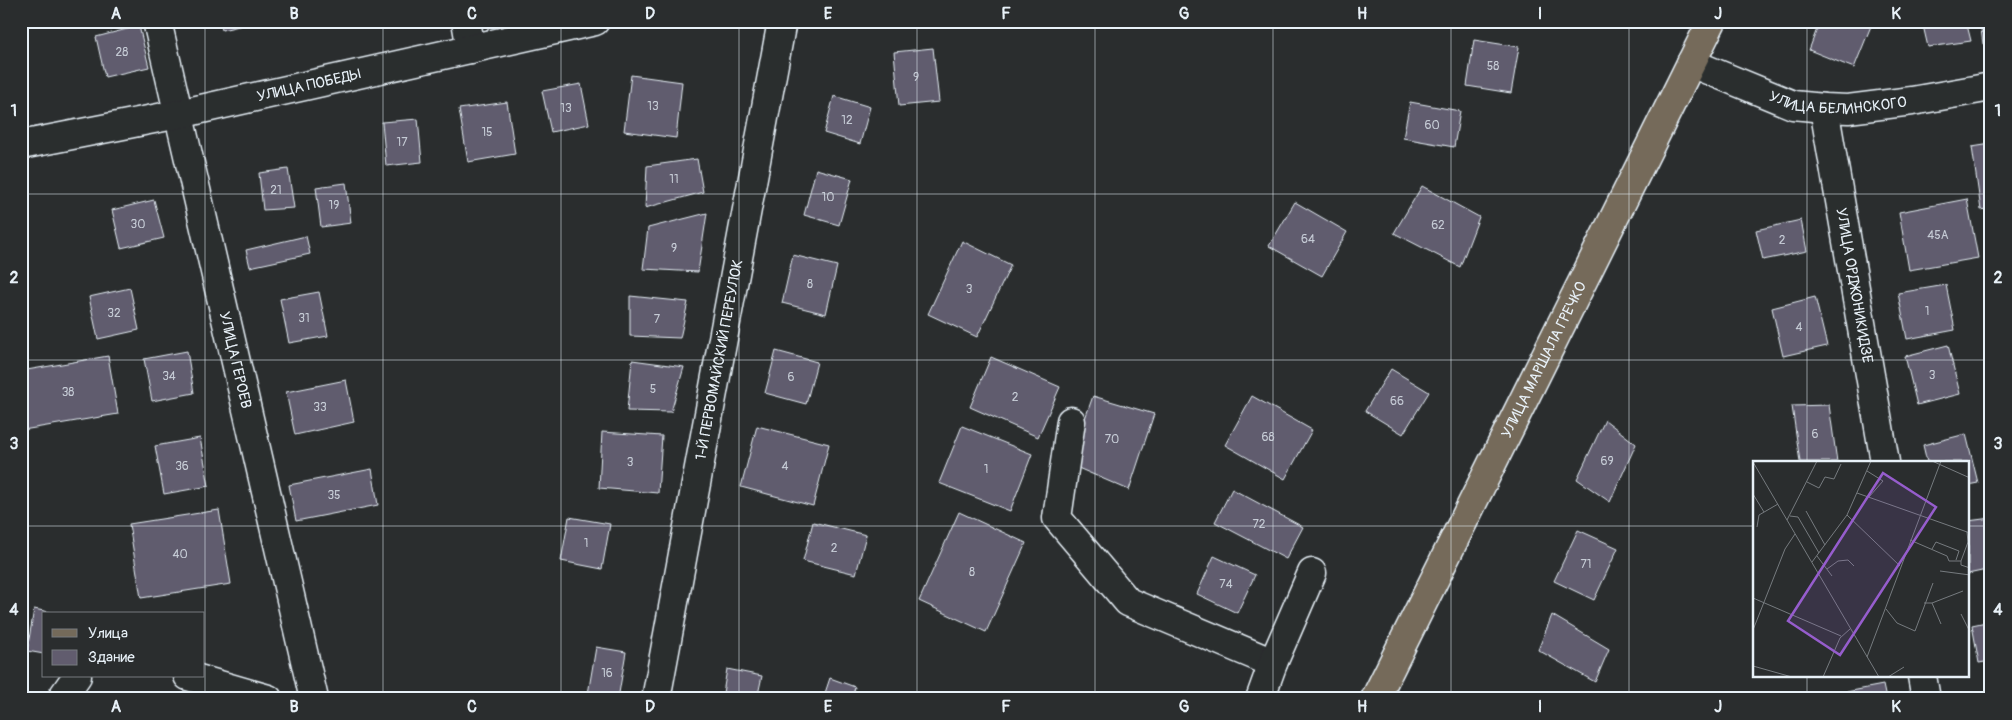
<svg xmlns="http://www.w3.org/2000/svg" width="2012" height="720" font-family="Pangolin,sans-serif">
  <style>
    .building { fill: #615c6e; stroke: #e8f1f8 }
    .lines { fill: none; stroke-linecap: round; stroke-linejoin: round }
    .minor-casing { stroke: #e8f1f8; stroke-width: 31 }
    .major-casing { stroke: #e8f1f8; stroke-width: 31 }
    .minor { stroke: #2a2d2e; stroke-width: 28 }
    .major { stroke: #746a5a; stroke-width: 28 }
    .grid { fill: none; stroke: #e8f1f8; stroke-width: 1; stroke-opacity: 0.55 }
    .labels { text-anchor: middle; stroke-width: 4; stroke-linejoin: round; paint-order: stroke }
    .number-label { font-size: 12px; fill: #c6ccd6 }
    .street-label { font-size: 15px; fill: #e8f1f8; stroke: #2a2d2e }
    .inset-road { fill: none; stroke: #767b7f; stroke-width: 1 }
    .view { fill: #965dcd; fill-opacity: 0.15; stroke: #965dcd; stroke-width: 2.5 }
    .inset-edge { fill: none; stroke: #e8f1f8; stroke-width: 2.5 }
    .neatline { fill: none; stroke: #e8f1f8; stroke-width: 2 }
    .grid-label { font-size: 16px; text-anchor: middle; font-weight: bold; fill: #e8f1f8 }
  </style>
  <rect width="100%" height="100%" fill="#2a2d2e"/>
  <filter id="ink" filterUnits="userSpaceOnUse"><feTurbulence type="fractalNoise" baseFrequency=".02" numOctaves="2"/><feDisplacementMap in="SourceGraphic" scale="10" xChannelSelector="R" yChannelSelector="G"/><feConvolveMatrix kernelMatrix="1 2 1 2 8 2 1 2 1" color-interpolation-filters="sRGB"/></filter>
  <g filter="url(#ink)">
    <!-- building -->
    <path class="building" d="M220,21h36v1l-34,8z
      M1820,21h53l-19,47 -45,-18z
      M1922,21h44l5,20 -43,6z
      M1980,21h11v22l-8,1z
      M139,26l10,41 -44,10 -9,-40z
      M1474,40l45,7 -8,46 -44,-7z
      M933,48l6,54 -40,4 -5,-54z
      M631,75l51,7 -6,56 -52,-7z
      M581,84l8,40 -38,8 -9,-41z
      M834,96l36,11 -10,37 -36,-11z
      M507,102l8,52 -47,8 -9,-53z
      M1410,102l50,9 -6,36 -51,-9z
      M418,119l4,43 -36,4 -4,-44z
      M1991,144v64l-10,2 -9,-63z
      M697,159l6,33 -58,16 2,-42z
      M288,169l6,39 -31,2 -4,-37z
      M816,169l36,10 -13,46 -35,-10z
      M346,183l5,40 -30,4 -5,-40z
      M1422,186l57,31 -19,50 -66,-34z
      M1967,199l11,59 -69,12 -10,-58z
      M154,200l10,38 -43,10 -9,-38z
      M1295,202l52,30 -25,44 -53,-30z
      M707,213l-9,59 -55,-3 5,-41z
      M1801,220l6,31 -44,9 -7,-30z
      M306,236l4,18 -60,13 -4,-17z
      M962,241l49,24 -34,72 -49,-23z
      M793,255l44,11 -11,48 -44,-11z
      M1946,285l9,45 -48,9 -9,-46z
      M130,288l9,42 -41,9 -9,-42z
      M319,292l9,44 -39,7 -9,-44z
      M630,296l58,6 -8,36 -50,-2z
      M1815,297l12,49 -44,10 -11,-48z
      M1948,345l12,49 -43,11 -12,-49z
      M187,351l7,42 -42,8 -8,-42z
      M776,351l41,11 -11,42 -41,-11z
      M108,356l10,58 -95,16 -2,-12v-47z
      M991,357l69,30 -22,50 -68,-30z
      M632,360l52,7 -13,45 -44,-1z
      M1391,369l38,23 -26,42 -38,-23z
      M346,380l8,42 -59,13 -9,-43z
      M1093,396l61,18 -25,76 -60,-26z
      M1252,396l60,34 -27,49 -60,-34z
      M1829,405l8,57h-37l-8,-56z
      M1605,420l31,24 -26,58 -33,-23z
      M757,426l72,18 -16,62 -72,-19z
      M962,426l70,28 -22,57 -71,-28z
      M602,432l60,4 -4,57 -59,-5z
      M1966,434l12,49 -10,2v-23h-41l-4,-17z
      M200,438l9,48 -45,8 -9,-48z
      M372,469l6,36 -82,16 -7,-36z
      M1232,489l71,38 -17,32 -71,-37z
      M219,510l12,74 -90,14 -12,-74z
      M959,512l67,31 -40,89 -67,-31z
      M569,517l41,7 -8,45 -41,-8z
      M1991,518v51l-23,5v-53z
      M813,522l53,13 -10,39 -53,-13z
      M1578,530l40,18 -24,52 -40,-19z
      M1214,556l41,19 -18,38 -40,-19z
      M34,609l25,5h-15v40l-17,-3z
      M1552,615l57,34 -14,33 -57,-32z
      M1991,621v40l-12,2 -7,-38z
      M596,647l30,5 -8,47 -30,-5z
      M727,669l35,7 -5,23h-35z
      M830,678l25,9 -3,12h-29z
      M1883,685l3,14h-66v-2z
      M1523,691l26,8h-28z"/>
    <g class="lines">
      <defs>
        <g id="minor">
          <path id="s1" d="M157,21l157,678"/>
          <path d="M466,21l5,28"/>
          <path id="s2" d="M1691,63l102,42 31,3 24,1 64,-8 79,-14"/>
          <path id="s3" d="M1824,108l61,354"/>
          <path id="s4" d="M21,145l158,-31 416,-93"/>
          <path d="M1071,421l-14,97 71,84 145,61"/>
          <path d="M188,676l80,23"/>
          <path d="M1922,676l4,23"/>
          <path d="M61,699l16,-23"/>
          <path id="s5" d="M656,699l126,-678"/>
          <path d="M1260,699l13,-36 39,-90"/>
        </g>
        <g id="major">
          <path id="s6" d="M1375,699l337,-678"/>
        </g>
      </defs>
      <!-- minor casing -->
      <use href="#minor" class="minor-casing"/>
      <!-- major casing -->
      <use href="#major" class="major-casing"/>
      <!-- minor -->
      <use href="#minor" class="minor"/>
      <!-- major -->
      <use href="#major" class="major"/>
    </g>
  </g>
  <!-- grid -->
  <path class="grid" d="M205,21v678M383,21v678M561,21v678M739,21v678M917,21v678M1095,21v678M1273,21v678M1451,21v678M1629,21v678M1807,21v441M21,194h1970M21,360h1970M21,526h1733M1968,526h23M1807,676v23"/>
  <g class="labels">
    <!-- number labels -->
    <g class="number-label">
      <text x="122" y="56">28</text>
      <text x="1493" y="70">58</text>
      <text x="916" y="81">9</text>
      <text x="653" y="110">13</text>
      <text x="566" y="112">13</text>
      <text x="847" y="124">12</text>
      <text x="1432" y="129">60</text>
      <text x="487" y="136">15</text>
      <text x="402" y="146">17</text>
      <text x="674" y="183">11</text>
      <text x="276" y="194">21</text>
      <text x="828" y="201">10</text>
      <text x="334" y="209">19</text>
      <text x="138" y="228">30</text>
      <text x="1438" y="229">62</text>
      <text x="1938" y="239">45А</text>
      <text x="1308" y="243">64</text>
      <text x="1782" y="244">2</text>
      <text x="674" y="252">9</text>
      <text x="810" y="288">8</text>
      <text x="969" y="293">3</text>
      <text x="1927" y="315">1</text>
      <text x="114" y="317">32</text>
      <text x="304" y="322">31</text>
      <text x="657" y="323">7</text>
      <text x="1799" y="331">4</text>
      <text x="1932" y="379">3</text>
      <text x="169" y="380">34</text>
      <text x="791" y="381">6</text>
      <text x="653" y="393">5</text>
      <text x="68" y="396">38</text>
      <text x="1015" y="401">2</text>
      <text x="1397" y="405">66</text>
      <text x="320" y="411">33</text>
      <text x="1815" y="438">6</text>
      <text x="1268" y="441">68</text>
      <text x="1112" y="443">70</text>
      <text x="1607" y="465">69</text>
      <text x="630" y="466">3</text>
      <text x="182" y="470">36</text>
      <text x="785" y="470">4</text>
      <text x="986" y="473">1</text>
      <text x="334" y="499">35</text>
      <text x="1259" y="528">72</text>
      <text x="586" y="547">1</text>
      <text x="834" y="552">2</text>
      <text x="180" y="558">40</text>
      <text x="1586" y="568">71</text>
      <text x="972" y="576">8</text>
      <text x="1226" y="588">74</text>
      <text x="607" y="677">16</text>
    </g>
    <!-- street labels -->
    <g class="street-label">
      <text dy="5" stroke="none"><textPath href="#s4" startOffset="294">УЛИЦА ПОБЕДЫ</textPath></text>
      <text dy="5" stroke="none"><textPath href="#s2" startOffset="155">УЛИЦА БЕЛИНСКОГО</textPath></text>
      <text dy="5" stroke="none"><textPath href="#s3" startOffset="180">УЛИЦА ОРДЖОНИКИДЗЕ</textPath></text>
      <text dy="5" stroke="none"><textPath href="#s1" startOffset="348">УЛИЦА ГЕРОЕВ</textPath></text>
      <text dy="5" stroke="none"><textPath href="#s5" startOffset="345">1-Й ПЕРВОМАЙСКИЙ ПЕРЕУЛОК</textPath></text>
      <text dy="5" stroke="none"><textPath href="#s6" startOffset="379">УЛИЦА МАРШАЛА ГРЕЧКО</textPath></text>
    </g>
  </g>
  <!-- overview -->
  <g transform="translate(1753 461)">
    <rect width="216" height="216" fill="#2a2d2e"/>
    <path class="inset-road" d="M179,0l38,17M0,1l126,215M114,10l16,10 -14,16M54,21l12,6 6,-11 9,2 7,-15M104,32l113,40M0,33l11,18M53,50l19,34M94,54l53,51M37,55l8,1 21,36M34,59l30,-59M4,66l2,-12 19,-11M214,71l1,10 -7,19v4l9,3M157,79l37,16 2,5h12M179,88l4,-7 23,9 -3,9M64,95l15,20M59,101l35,-47 24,-54M74,108l11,-8 10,-1 6,6M187,110l30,4M0,137l88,38M171,142h8l9,21M179,142l31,-12M133,148l11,14 18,8 18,-48M208,153l9,18M0,169l32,-81 10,-15M114,196l74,-196M0,205l39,11M70,216l17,-39 10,-9M135,216l16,-10"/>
    <path class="view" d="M130,12l53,34 -96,148 -52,-34z"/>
    <rect width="216" height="216" class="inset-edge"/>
  </g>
  <!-- margin -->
  <rect width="2012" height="720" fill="none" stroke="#2a2d2e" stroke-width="55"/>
  <!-- legend -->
  <rect x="42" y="612" width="162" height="65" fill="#2a2d2e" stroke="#767b7f"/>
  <rect x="52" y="629" width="25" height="8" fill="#746a5a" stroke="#767b7f"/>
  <text x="88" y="638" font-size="15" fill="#e8f1f8">Улица</text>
  <rect x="52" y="650" width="25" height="15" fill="#615c6e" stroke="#767b7f"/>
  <text x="88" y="662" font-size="15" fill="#e8f1f8">Здание</text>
  <rect x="28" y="28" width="1956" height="664" class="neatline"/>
  <g class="grid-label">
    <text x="116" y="19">A</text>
    <text x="294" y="19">B</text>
    <text x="472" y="19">C</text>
    <text x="650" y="19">D</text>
    <text x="828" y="19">E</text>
    <text x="1006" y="19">F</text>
    <text x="1184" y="19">G</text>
    <text x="1362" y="19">H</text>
    <text x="1540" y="19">I</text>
    <text x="1718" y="19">J</text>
    <text x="1896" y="19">K</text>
    <text x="14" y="116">1</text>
    <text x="1998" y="116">1</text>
    <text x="14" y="283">2</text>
    <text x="1998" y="283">2</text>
    <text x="14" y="449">3</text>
    <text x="1998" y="449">3</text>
    <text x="14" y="615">4</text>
    <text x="1998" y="615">4</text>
    <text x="116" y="712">A</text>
    <text x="294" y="712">B</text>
    <text x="472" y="712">C</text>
    <text x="650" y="712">D</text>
    <text x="828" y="712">E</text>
    <text x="1006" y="712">F</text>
    <text x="1184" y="712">G</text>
    <text x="1362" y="712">H</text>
    <text x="1540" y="712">I</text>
    <text x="1718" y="712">J</text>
    <text x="1896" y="712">K</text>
  </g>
</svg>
